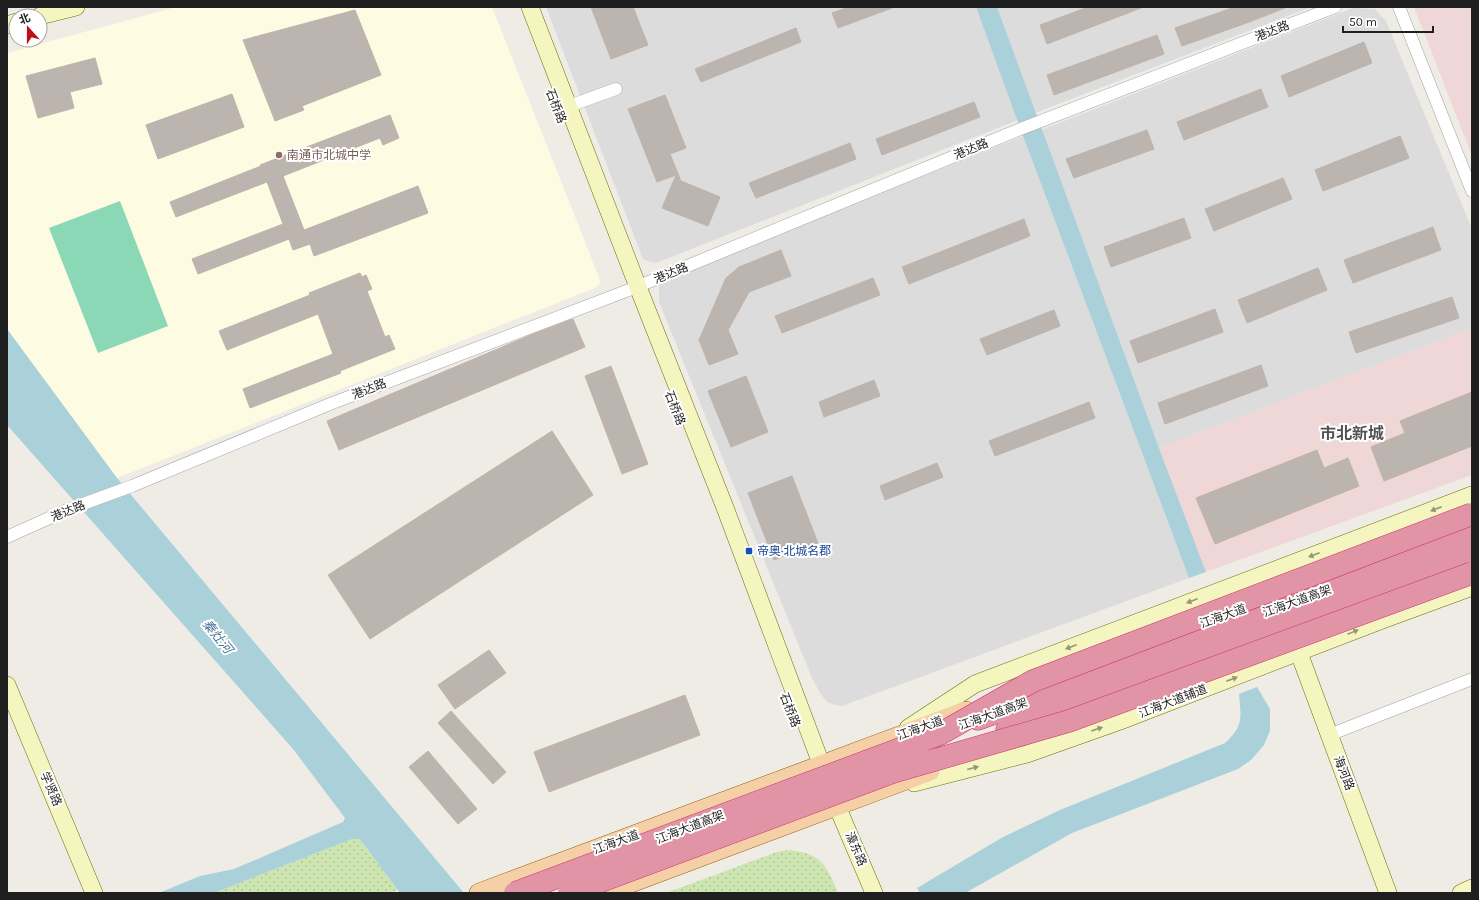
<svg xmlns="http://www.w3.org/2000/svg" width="1479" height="900" font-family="Karla,'Noto Sans SC',sans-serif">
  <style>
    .residential { fill: #dddcdc }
    .commercial { fill: #efd7d7 }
    .education { fill: #fdfbe2 }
    .grass { fill: url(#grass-dots) }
    .pitch { fill: #8ad8b6 }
    .water { fill: #aad1da }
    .building { fill: #bcb5af; stroke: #c0b2aa }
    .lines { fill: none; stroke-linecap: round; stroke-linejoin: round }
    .street-casing { stroke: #a3a3a3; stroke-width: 13 }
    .secondary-casing { stroke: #6a6f0d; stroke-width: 18 }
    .primary-casing { stroke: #8f5d0b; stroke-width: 20 }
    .highway-casing { stroke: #ce326f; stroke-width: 23 }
    .street { stroke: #fff; stroke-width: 12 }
    .secondary { stroke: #f5f5bf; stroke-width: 17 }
    .primary { stroke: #f5cfa5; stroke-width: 19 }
    .highway { stroke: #e194a6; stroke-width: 22 }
    .highway-bridge-casing { stroke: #ce326f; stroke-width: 23; stroke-linecap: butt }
    .highway-bridge { stroke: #e194a6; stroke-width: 22 }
    .oneway { fill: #959577 }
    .education-dot { fill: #8d6e63; stroke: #fff; stroke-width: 1.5 }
    .transit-dot { fill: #1a4fb4; stroke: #fff; stroke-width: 1.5 }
    .labels { text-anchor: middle; stroke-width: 4; stroke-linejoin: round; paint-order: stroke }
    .street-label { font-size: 12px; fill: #1f1f1f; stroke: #fff }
    .education-label { font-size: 12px; fill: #785e54; stroke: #fff; text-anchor: start }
    .transit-label { font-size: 12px; fill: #164399; stroke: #fff; text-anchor: start }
    .water-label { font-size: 13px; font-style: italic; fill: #4c7799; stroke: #fff }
    .district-label { font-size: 16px; font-weight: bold; fill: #525252; stroke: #fff }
  </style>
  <defs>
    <pattern id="grass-dots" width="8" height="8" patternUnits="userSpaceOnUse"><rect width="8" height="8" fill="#cde5b0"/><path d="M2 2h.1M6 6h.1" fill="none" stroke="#b0c497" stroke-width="1.8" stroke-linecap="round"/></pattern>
  </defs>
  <rect width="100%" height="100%" fill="#efece6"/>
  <!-- residential -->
  <path class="residential" d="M546,7h430l42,113 -362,143 -6,-1 -7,-3z
    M997,7h314l-276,106z
    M1353,8l22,1 11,12 86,208v99l-313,120 -118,-318z
    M1023,136l166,442 -347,128 -7,-1 -8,-3 -7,-9 -8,-15 -153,-376v-15l2,-5z"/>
  <!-- commercial -->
  <path class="commercial" d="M1414,7h58v149z
    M1472,328v147l-266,97 -47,-124z"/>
  <!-- education -->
  <path class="education" d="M176,7h316l99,250 9,24 -1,4 -2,2 -480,191 -110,-149v-276z"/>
  <!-- grass -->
  <path class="grass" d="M352,839h8l38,51 -8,3h-176z
    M788,850c33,3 38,14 50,43h-172l111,-41z"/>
  <!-- pitch -->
  <path class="pitch" d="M120,201l48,125 -70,27 -49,-125z"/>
  <!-- water -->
  <path class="water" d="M976,7h21l162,441 47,124 -17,6 -166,-442z
    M7,329l110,149 347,415h-64l-40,-54h-8l-138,54h-55l41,-17 34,-7 109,-47 2,-4 -52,-69 -286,-324z
    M1257,687l13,22v22l-6,14 -13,15 -13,9 -166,64 -107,60h-45l-3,-5 86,-51 57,-27 165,-67c19,-17 16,-26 14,-49z"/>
  <!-- building -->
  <path class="building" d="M591,7h42l15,38 -37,14z
    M849,7h43v1l-54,20 -6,-15z
    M1088,7l53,1 -94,36 -7,-19z
    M1235,7l50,1 -33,13 -70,25 -7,-18z
    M355,10l26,65 -79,31 2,4 -29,11 -32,-81z
    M796,28l5,14 -100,40 -6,-13z
    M1157,35l7,19 -110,41 -7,-20z
    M1364,42l8,21 -83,34 -8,-21z
    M95,58l7,26 -32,8 4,16 -36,10 -12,-42z
    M1261,89l7,18 -84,33 -7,-18z
    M232,94l12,33 -86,32 -12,-34z
    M665,95l21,53 -16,6 11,27 39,16 -12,29 -46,-18 14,-33 -19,7 -29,-73z
    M974,102l6,15 -98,38 -6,-16z
    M390,115l9,23 -16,7 -3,-7 -97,38 21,54 114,-44 10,27 -114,43 -4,-12 -17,6 -4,-11 -91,35 -6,-15 91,-35 -16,-42 -91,35 -6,-15 91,-36 -1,-1z
    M1147,130l7,19 -80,29 -8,-19z
    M1400,136l9,22 -86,33 -8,-21z
    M850,143l6,16 -100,39 -7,-15z
    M1283,178l9,21 -78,32 -9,-22z
    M1184,218l7,20 -80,29 -7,-20z
    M1024,219l6,17 -121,48 -7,-17z
    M1433,227l8,23 -88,33 -9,-23z
    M781,250l10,26 -42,16 -21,38 10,24 -29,11 -10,-25 27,-62 13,-11z
    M1318,268l9,22 -80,33 -9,-23z
    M360,273l2,4 4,-2 6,14 -5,2 18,46 4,-2 6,14 -55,22 1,2 -91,35 -7,-19 90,-35 -15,-40 -91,36 -8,-19 91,-36 -1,-2z
    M873,278l7,17 -98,38 -7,-17z
    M1452,297l7,21 -103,35 -7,-21z
    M1215,309l8,23 -85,31 -8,-22z
    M1054,310l6,16 -73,29 -7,-16z
    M573,319l12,28 -246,103 -12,-29 206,-87z
    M1261,365l7,21 -103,38 -7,-21z
    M611,366l37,98 -26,10 -37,-98z
    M746,376l22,56 -37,15 -23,-56z
    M874,380l6,16 -56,21 -5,-15z
    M1472,392v54l-88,35 -13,-34 34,-14 -5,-12z
    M1089,402l6,16 -100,38 -6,-15z
    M552,431l41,64 -223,144 -42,-64z
    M1317,450l7,18 24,-10 11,28 -144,58 -19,-46z
    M937,463l6,14 -58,23 -5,-14z
    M792,476l26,67 -44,17 -26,-67z
    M489,650l17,23 -51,36 -17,-24z
    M685,695l15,40 -151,57 -15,-40z
    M451,711l55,61 -13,12 -55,-61z
    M428,751l49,58 -19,15 -49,-57z"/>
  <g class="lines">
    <defs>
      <path id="street" d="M1399,7l73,184
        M558,110l58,-21
        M7,537l60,-27 65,-24 198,-82 299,-114 389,-160 317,-123
        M1329,735l143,-56"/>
      <path id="secondary" d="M530,7l108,280 86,218 113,301 37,87
        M40,16l36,-9
        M7,25l9,-3
        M1299,653l89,240
        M7,685l87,208
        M908,728l67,-44 497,-189
        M914,783l113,-29 93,-33 262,-101 90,-33
        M1461,893l11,-5"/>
      <path id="primary" d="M479,893l487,-182
        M604,893l326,-122"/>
      <path id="highway" d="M978,719l494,-183
        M1007,730l465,-173"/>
    </defs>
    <!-- street casing -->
    <use href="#street" class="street-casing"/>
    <!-- secondary casing -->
    <use href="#secondary" class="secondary-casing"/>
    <!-- primary casing -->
    <use href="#primary" class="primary-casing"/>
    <!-- highway casing -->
    <use href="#highway" class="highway-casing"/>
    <!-- street -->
    <use href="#street" class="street"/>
    <!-- secondary -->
    <use href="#secondary" class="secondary"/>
    <!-- primary -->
    <use href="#primary" class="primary"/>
    <!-- highway -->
    <use href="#highway" class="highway"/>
    <defs>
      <path id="highway-bridge" d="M515,893l425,-159 93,-53 439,-167
        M569,893l324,-121 176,-51 403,-148"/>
    </defs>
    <!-- highway-bridge casing -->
    <use href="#highway-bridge" class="highway-bridge-casing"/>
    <!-- highway-bridge -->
    <use href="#highway-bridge" class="highway-bridge"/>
  </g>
  <!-- one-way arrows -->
  <defs><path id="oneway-solid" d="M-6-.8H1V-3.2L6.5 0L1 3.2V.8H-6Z"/></defs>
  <g class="oneway">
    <use href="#oneway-solid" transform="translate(1436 509) rotate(159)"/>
    <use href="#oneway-solid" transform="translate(1314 555) rotate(159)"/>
    <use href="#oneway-solid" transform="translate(1192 601) rotate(159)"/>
    <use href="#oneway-solid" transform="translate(1353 632) rotate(-22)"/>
    <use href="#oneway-solid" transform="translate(1071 647) rotate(159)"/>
    <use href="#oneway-solid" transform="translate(1232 679) rotate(-21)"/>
    <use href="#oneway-solid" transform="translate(1097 729) rotate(-19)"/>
    <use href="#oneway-solid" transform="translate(973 768) rotate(-15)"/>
  </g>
  <!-- markers -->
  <circle class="education-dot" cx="279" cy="155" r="4"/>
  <rect class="transit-dot" x="745" y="547" width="8" height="8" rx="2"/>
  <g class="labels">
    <!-- street labels -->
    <g class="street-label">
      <text transform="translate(1272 31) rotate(-21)" y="4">港达路</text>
      <text transform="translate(556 106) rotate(69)" y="4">石桥路</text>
      <text transform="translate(971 149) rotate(-22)" y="4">港达路</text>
      <text transform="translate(671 273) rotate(-22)" y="4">港达路</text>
      <text transform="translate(369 389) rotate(-21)" y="4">港达路</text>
      <text transform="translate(675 408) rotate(69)" y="4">石桥路</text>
      <text transform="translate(68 511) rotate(-22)" y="4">港达路</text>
      <text transform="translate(1297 601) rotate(-20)" y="4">江海大道高架</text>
      <text transform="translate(1223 616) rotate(-20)" y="4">江海大道</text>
      <text transform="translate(1173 701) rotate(-21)" y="4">江海大道辅道</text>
      <text transform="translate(790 710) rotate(69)" y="4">石桥路</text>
      <text transform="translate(993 714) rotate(-20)" y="4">江海大道高架</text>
      <text transform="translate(920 728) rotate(-20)" y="4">江海大道</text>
      <text transform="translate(1344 773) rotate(69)" y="4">海河路</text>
      <text transform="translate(51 789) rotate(67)" y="4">学贤路</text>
      <text transform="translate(690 827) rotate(-21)" y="4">江海大道高架</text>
      <text transform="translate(616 842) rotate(-20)" y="4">江海大道</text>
      <text transform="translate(856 849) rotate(67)" y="4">濠东路</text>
    </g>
    <!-- education labels -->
    <g class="education-label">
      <text x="287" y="159">南通市北城中学</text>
    </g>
    <!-- transit labels -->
    <g class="transit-label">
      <text x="757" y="555">帝奥·北城名郡</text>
    </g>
    <!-- water labels -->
    <g class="water-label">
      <text transform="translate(218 636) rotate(51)" y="5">秦灶河</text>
    </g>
    <!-- district labels -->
    <g class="district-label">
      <text x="1352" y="439">市北新城</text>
    </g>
  </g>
  <!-- border -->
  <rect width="1479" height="900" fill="none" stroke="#1f1f1f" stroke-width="16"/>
  <!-- north arrow -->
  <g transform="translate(28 28) rotate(339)"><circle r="19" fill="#ffffff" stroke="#a5a5a5"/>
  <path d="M0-3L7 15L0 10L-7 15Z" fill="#c00f18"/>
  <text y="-6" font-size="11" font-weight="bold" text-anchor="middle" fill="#1f1f1f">北</text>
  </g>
  <!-- scale -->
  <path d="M1343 26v6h90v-6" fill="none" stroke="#1f1f1f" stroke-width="2"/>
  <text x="1349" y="26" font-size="12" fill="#1f1f1f" stroke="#ffffff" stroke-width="3" paint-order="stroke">50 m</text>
</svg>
